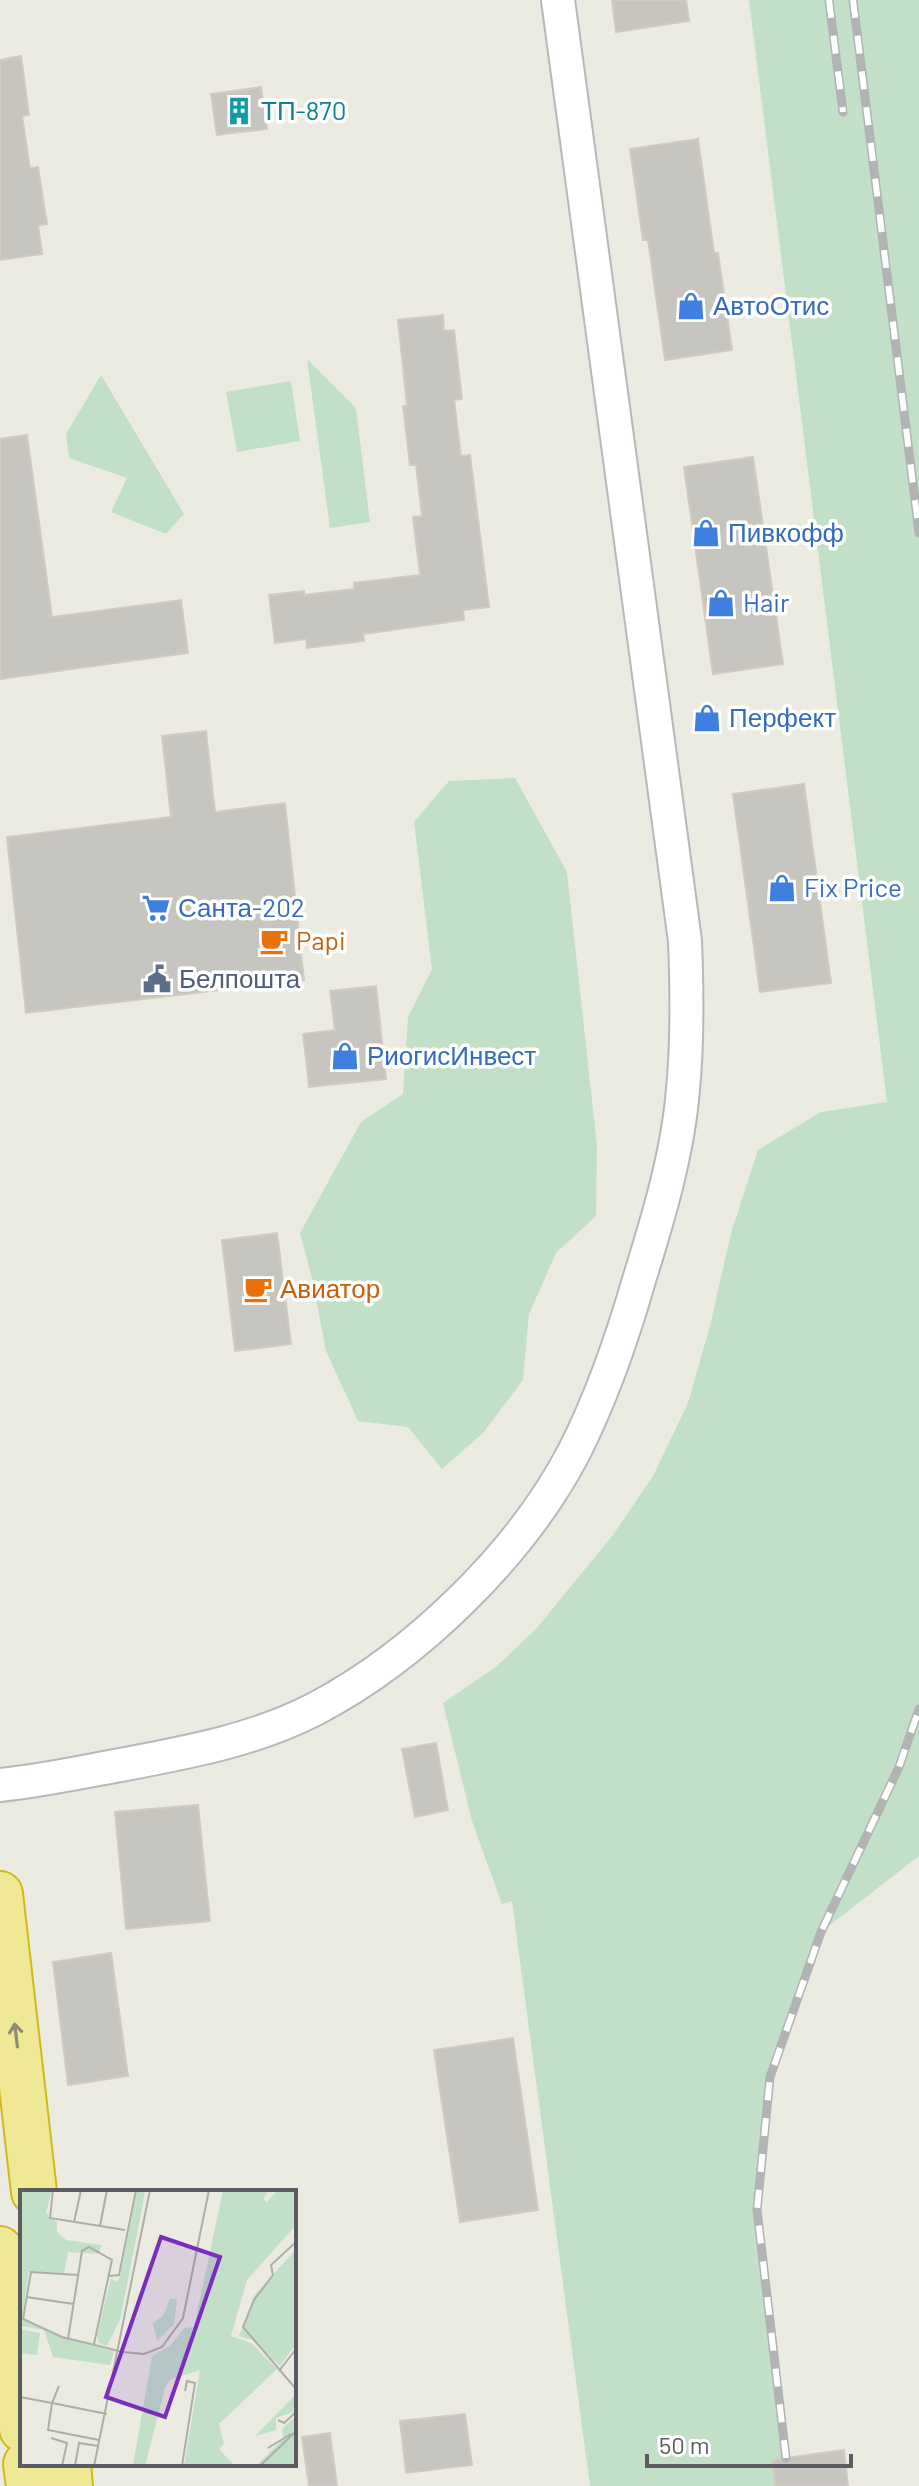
<svg xmlns="http://www.w3.org/2000/svg" width="919" height="2486" font-family="Barlow,sans-serif">
  <style>
    .green { fill: #c1e0c7 }
    .building { fill: #c7c5bf; stroke: #cfcdc1; stroke-width: 2 }
    .lines { fill: none; stroke-linecap: round; stroke-linejoin: round }
    .street-casing { stroke: #b7b8bd; stroke-width: 36 }
    .highway-casing { stroke: #d1b91c; stroke-width: 48 }
    .street { stroke: #fff; stroke-width: 32 }
    .highway { stroke: #efe895; stroke-width: 44 }
    .rail-casing { stroke: #b2b3b3; stroke-width: 9 }
    .rail { stroke: #fff; stroke-width: 6; stroke-dasharray: 18; stroke-linecap: butt }
    .oneway { stroke: #8e8d73 }
    .labels { text-anchor: middle; stroke-width: 7; stroke-linejoin: round; paint-order: stroke }
    .culture-label { font-size: 26px; fill: #0d838f; stroke: #fff; text-anchor: start }
    .shop-label { font-size: 26px; fill: #366cbe; stroke: #fff; text-anchor: start }
    .food-label { font-size: 26px; fill: #c56008; stroke: #fff; text-anchor: start }
    .service-label { font-size: 26px; fill: #4e5e75; stroke: #fff; text-anchor: start }
    .inset-road { fill: none; stroke: #adaeaa; stroke-width: 2 }
    .view { fill: #7b2cbf; fill-opacity: 0.15; stroke: #7b2cbf; stroke-width: 4 }
    .inset-edge { fill: none; stroke: #5a5c61; stroke-width: 4 }
  </style>
  <rect width="100%" height="100%" fill="#ebebe2"/>
  <!-- green -->
  <path class="green" d="M749,0h170v1856l-98,76 -51,145 -13,133 29,248 -14,2 3,26h-185l-78,-585 -10,3 -30,-83 -29,-118 53,-36 40,-38 77,-94 40,-59 35,-73 22,-77 21,-93 27,-83 63,-38 66,-10z
    M307,359l49,49 14,114 -40,6z
    M101,375l83,139 -18,20 -55,-22 16,-34 -58,-20 -3,-24z
    M291,381l9,60 -63,11 -11,-60z
    M515,778l52,94 30,274 -1,70 -40,37 -27,61 -6,66 -40,53 -41,36 -34,-42 -50,-6 -32,-70 -14,-73 -12,-45 61,-111 42,-28 5,-77 24,-48 -18,-147 35,-41z"/>
  <!-- building -->
  <path class="building" d="M612,0h74l3,21 -73,11z
    M21,56l8,59 -7,1 8,52 8,-1 9,57 -9,2 4,28 -42,6v-200z
    M261,87l6,42 -50,6 -6,-41z
    M698,139l16,114h4l14,97 -67,10 -17,-120h-5l-13,-91z
    M443,315l1,16 10,-1 8,69 -8,1 7,56 9,-1 19,152 -26,3 1,10 -101,14 1,7 -57,7 -1,-9 -31,4 -6,-48 35,-4v4l50,-6v-6l66,-8 -7,-58 9,-1 -6,-51h-6l-7,-59h4l-9,-86z
    M27,435l25,182 129,-17 7,53 -188,26v-240z
    M753,457l30,207 -70,10 -29,-207z
    M206,731l9,81 70,-9 19,177 -278,33 -19,-176 164,-20 -9,-81z
    M804,784l27,199 -71,9 -27,-198z
    M376,986l10,93 -77,8 -6,-53 32,-4 -5,-39z
    M277,1233l14,111 -56,7 -13,-111z
    M436,1743l12,67 -33,7 -13,-68z
    M198,1805l12,116 -84,8 -11,-117z
    M111,1953l17,123 -60,9 -15,-123z
    M513,2038l25,172 -78,12 -26,-172z
    M465,2414l7,51 -66,8 -6,-52z
    M330,2433l7,53h-28l-7,-49z
    M844,2450l4,36h-73l-3,-26z"/>
  <g class="lines">
    <defs>
      <path id="street" d="M0,1785c39,-4 77,-12 115,-19 69,-13 138,-25 200,-57 101,-53 206,-155 259,-257 28,-55 48,-113 65,-172 19,-61 39,-127 44,-191 5,-50 4,-98 2,-148l-127,-941"/>
      <path id="highway" d="M0,1894l34,298
        M0,2249l22,180
        M26,2464l3,22
        M68,2464l2,22"/>
    </defs>
    <!-- street casing -->
    <use href="#street" class="street-casing"/>
    <!-- highway casing -->
    <use href="#highway" class="highway-casing"/>
    <!-- street -->
    <use href="#street" class="street"/>
    <!-- highway -->
    <use href="#highway" class="highway"/>
    <defs>
      <path id="rail" d="M829,0l14,112
        M853,0l66,533
        M786,2458l-29,-248 13,-133 51,-145 78,-165 20,-58"/>
    </defs>
    <!-- rail casing -->
    <use href="#rail" class="rail-casing"/>
    <!-- rail -->
    <use href="#rail" class="rail"/>
  </g>
  <!-- one-way arrows -->
  <defs><path id="oneway-shaft" d="M-6 0H5M1.5-3L5.5 0L1.5 3" fill="none" stroke-width="1.6" stroke-linecap="round" stroke-linejoin="round" transform="scale(2)"/></defs>
  <use class="oneway" href="#oneway-shaft" transform="translate(16 2035) rotate(-97)"/>
  <!-- icons -->
  <defs>
    <symbol id="building-bare" viewBox="-9 -9 18 18"><path d="M-4-6H4V6H1V3H-1V6H-4ZM-2.5-4.3h1.7v1.8h-1.7ZM.8-4.3h1.7v1.8H.8ZM-2.5-1h1.7V.8h-1.7ZM.8-1h1.7V.8H.8Z" fill="#0f9aa8" stroke="#fff" stroke-width="2.5" paint-order="stroke"/></symbol>
    <symbol id="shop-bare" viewBox="-9 -9 18 18"><path d="M-5-2.5h2.3a2.7 3.5 0 0 1 5.4 0H5L5.5 6h-11ZM-1.5-2.5h3a1.5 2.3 0 0 0-3 0Z" fill="#3f7fe0" stroke="#fff" stroke-width="2.5" paint-order="stroke"/></symbol>
    <symbol id="supermarket-bare" viewBox="-9 -9 18 18"><path d="M-6-5.5h2.5l.6 2H6L4.5 2H-2.5L-4.4-4H-6ZM-1.5 3.2a1.3 1.3 0 1 0 .1 0ZM3 3.2a1.3 1.3 0 1 0 .1 0Z" fill="#3f7fe0" stroke="#fff" stroke-width="2.5" paint-order="stroke"/></symbol>
    <symbol id="cafe-bare" viewBox="-9 -9 18 18"><path d="M-5.5-4.5H6V0H3Q3 3.5 0 3.5H-2.5Q-5.5 3.5-5.5 0ZM3-3.2v2h1.7v-2ZM-6 4.5H4V6H-6Z" fill="#e8710a" stroke="#fff" stroke-width="2.5" paint-order="stroke"/></symbol>
    <symbol id="civic-bare" viewBox="-9 -9 18 18"><path d="M-.6-6.5H3V-4.5H.6V-3L4-1V1h2V6H-6V1h2V-1L-.6-3ZM-1.2 2.5V6h2.4V2.5Z" fill="#5c6f8a" stroke="#fff" stroke-width="2.5" paint-order="stroke"/></symbol>
  </defs>
  <g fill-rule="evenodd">
    <use href="#building-bare" x="219" y="91" width="40" height="40"/>
    <use href="#shop-bare" x="671" y="286" width="40" height="40"/>
    <use href="#shop-bare" x="686" y="513" width="40" height="40"/>
    <use href="#shop-bare" x="701" y="583" width="40" height="40"/>
    <use href="#shop-bare" x="687" y="698" width="40" height="40"/>
    <use href="#shop-bare" x="762" y="868" width="40" height="40"/>
    <use href="#supermarket-bare" x="136" y="888" width="40" height="40"/>
    <use href="#cafe-bare" x="254" y="921" width="40" height="40"/>
    <use href="#civic-bare" x="137" y="959" width="40" height="40"/>
    <use href="#shop-bare" x="325" y="1036" width="40" height="40"/>
    <use href="#cafe-bare" x="238" y="1269" width="40" height="40"/>
  </g>
  <g class="labels">
    <!-- culture labels -->
    <g class="culture-label">
      <text x="261" y="120">ТП-870</text>
    </g>
    <!-- shop labels -->
    <g class="shop-label">
      <text x="713" y="315">АвтоОтис</text>
      <text x="728" y="542">Пивкофф</text>
      <text x="743" y="612">Hair</text>
      <text x="729" y="727">Перфект</text>
      <text x="804" y="897">Fix Price</text>
      <text x="178" y="917">Санта-202</text>
      <text x="367" y="1065">РиогисИнвест</text>
    </g>
    <!-- food labels -->
    <g class="food-label">
      <text x="296" y="950">Papi</text>
      <text x="280" y="1298">Авиатор</text>
    </g>
    <!-- service labels -->
    <g class="service-label">
      <text x="179" y="988">Белпошта</text>
    </g>
  </g>
  <!-- overview -->
  <g transform="translate(20 2190)">
    <rect width="276" height="276" fill="#ebebe2"/>
    <path d="M0,0h32l-6,23 11,9v10l9,8 35,5 -2,9 -31,-2 -4,21 -35,-1 -7,47 44,20 48,12 -4,14 -57,-8 -9,-27 -24,-4zM117,0h8l-3,19 -22,111 -13,26 -8,-3 -2,-8 14,-57 6,4 3,-6zM203,0h46l-6,9 4,3 11,-12h18v35l-49,55 -16,56 20,7 26,26 -58,55 5,20 -5,5 16,17h-51l16,-96 -29,9 -6,9 -20,78h-12l19,-110 18,-10 14,-18 10,-1zM276,59v95l-16,22 -28,-26 -13,-4 15,-40zM150,109h7l-3,25 -17,17 -4,-18 10,-7zM0,139l20,4 -3,22 -17,-2zM276,204l-3,18 -17,6v12l-21,6zM276,226v50h-40l27,-27 -1,-10z" fill="#c1e0c7"/>
    <path class="inset-road" d="M33,0l-3,28 75,12M54,32l7,-32M80,36l7,-36M276,52l-25,23 2,10 -19,25 -11,27 53,62M58,85l-47,-3 -8,47 39,18 61,15 21,2 18,-7 21,-29 26,-128M89,86l10,-1 17,-85M6,107l48,7M48,149l14,-88 7,-4 23,13 -18,84M259,181l17,-22M0,207l32,6 7,-17M258,230l6,3 11,-10 1,-13M31,248l16,5 -5,23M79,250l-51,-10 4,-27 55,11M248,258l23,-14M55,276l4,-23 19,3M74,276l56,-276M162,276l13,-83 -8,-2 -2,10M240,276l36,-35"/>
    <path class="view" d="M141,47l59,20 -55,160 -59,-20z"/>
    <rect width="276" height="276" class="inset-edge"/>
  </g>
  <!-- scale -->
  <path d="M647 2454v12h204v-12" fill="none" stroke="#5a5c61" stroke-width="4"/>
  <text x="659" y="2454" font-size="24" fill="#5a5c61" stroke="#ffffff" stroke-width="6" paint-order="stroke">50 m</text>
</svg>
